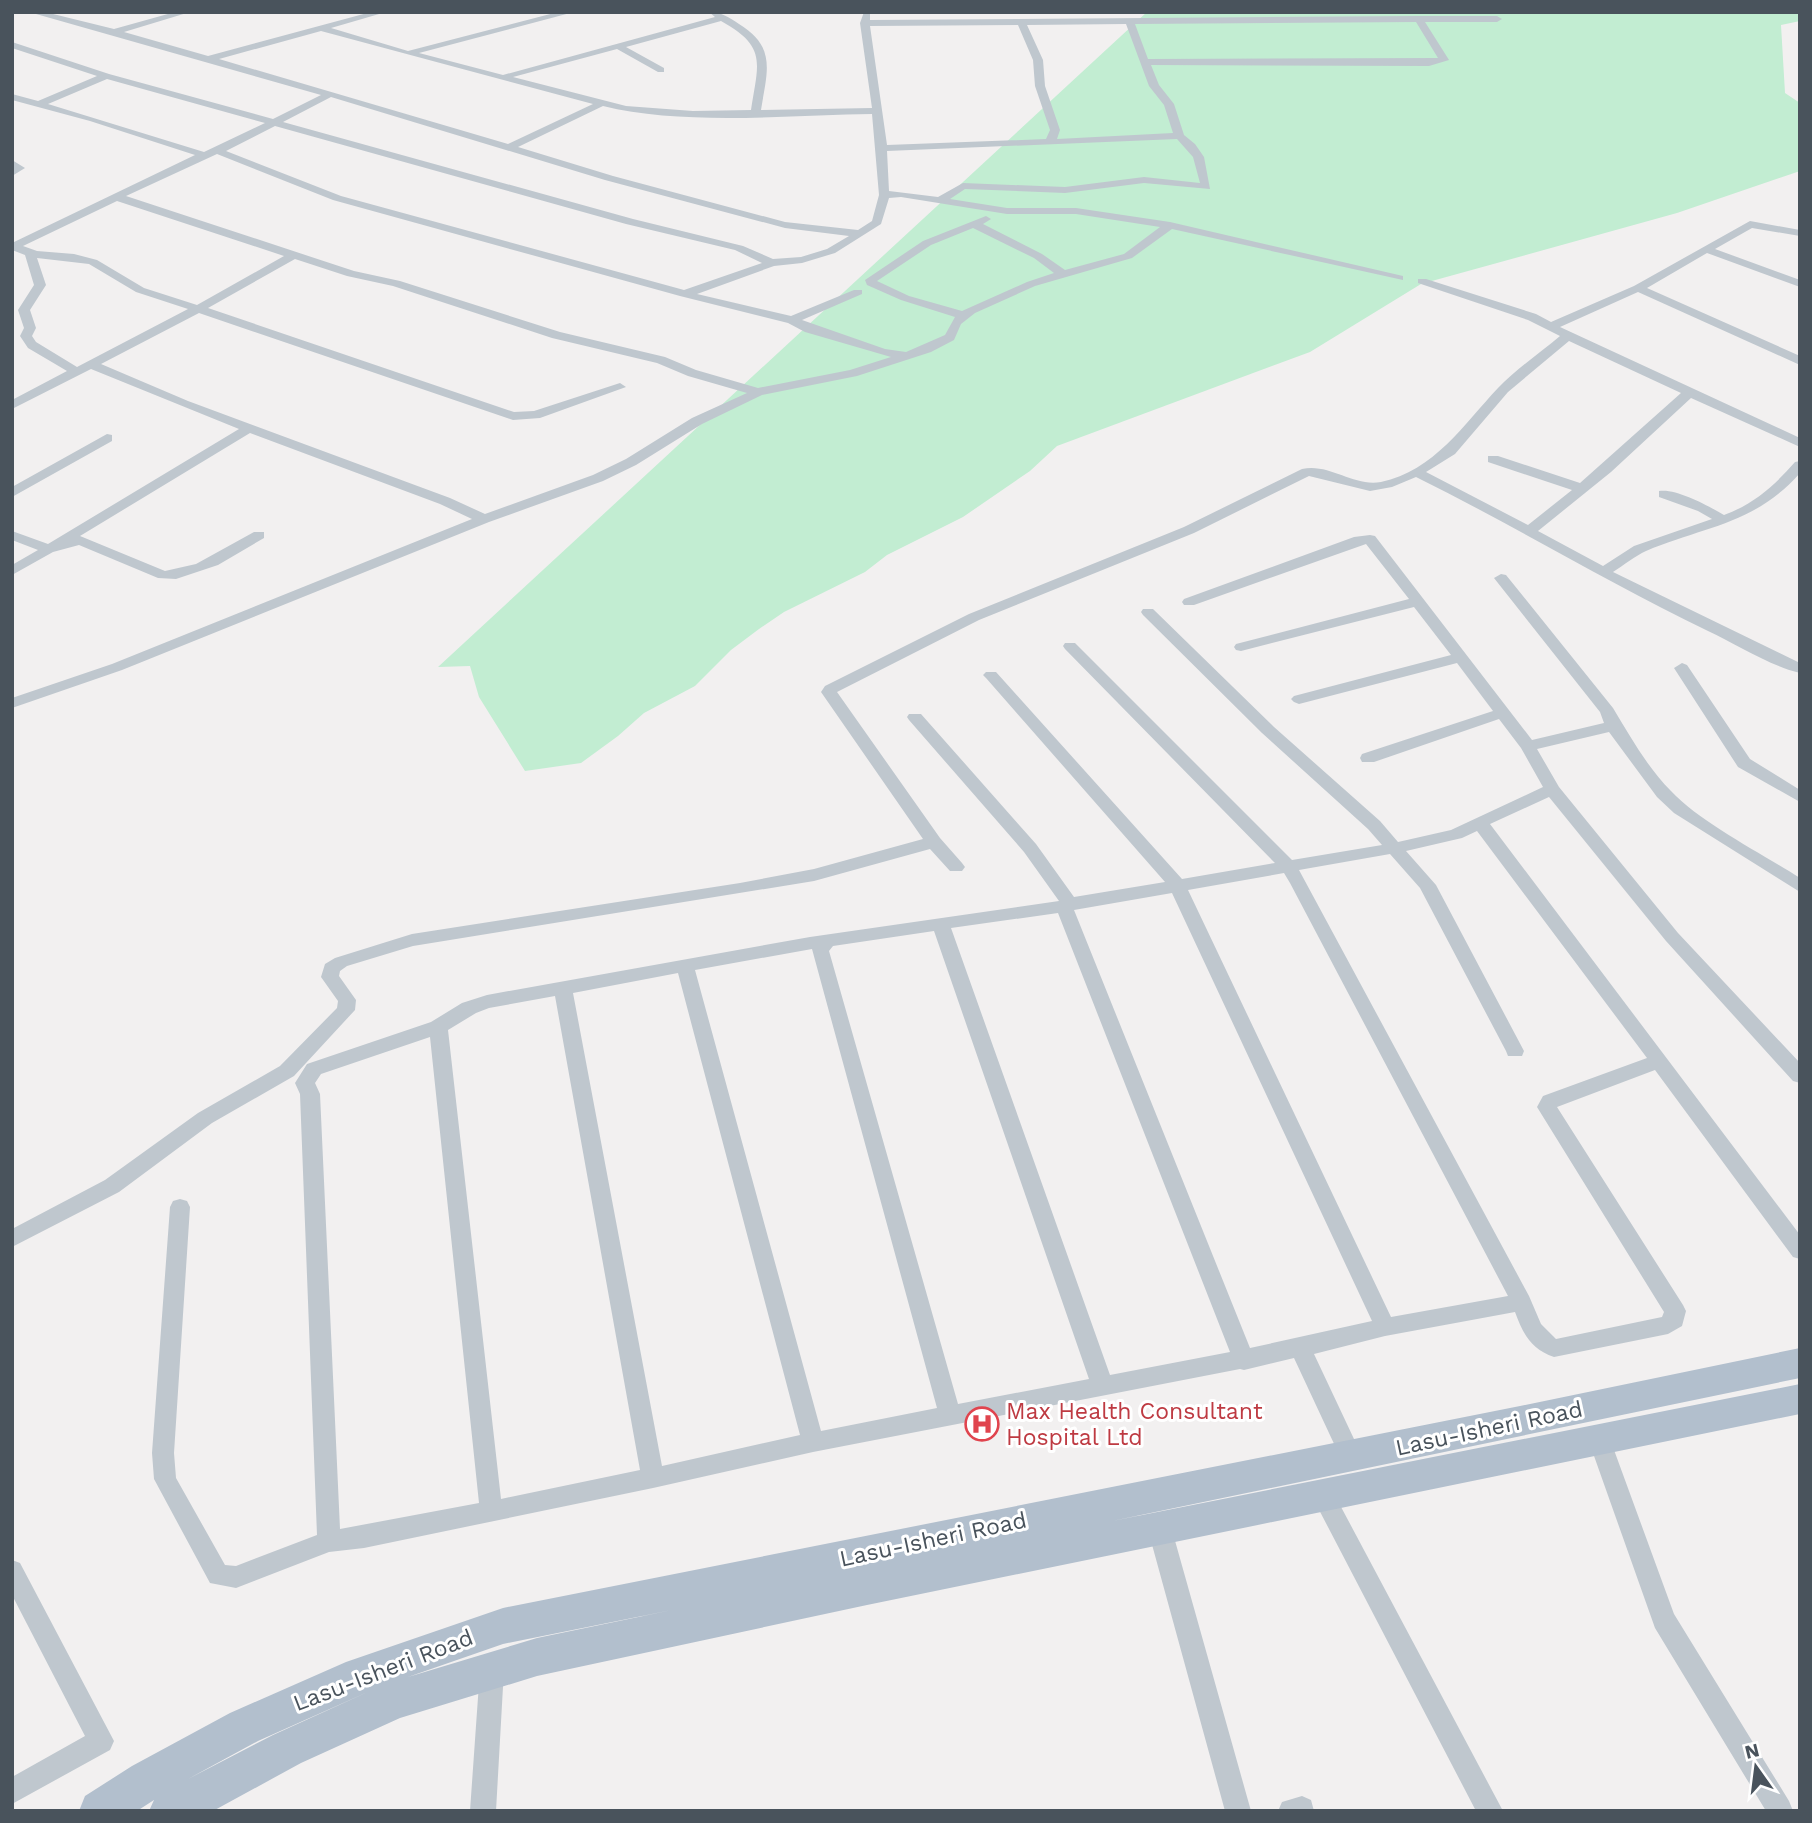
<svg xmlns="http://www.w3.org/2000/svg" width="1812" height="1823" font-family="'Work Sans',sans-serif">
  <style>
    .green { fill: #c2edd2 }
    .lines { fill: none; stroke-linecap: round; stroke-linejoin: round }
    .street { fill: #bfc7ce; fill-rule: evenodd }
    .primary { fill: #b2bfcd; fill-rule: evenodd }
    .labels { text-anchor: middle; stroke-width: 6; stroke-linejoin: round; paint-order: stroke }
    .near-health-label { font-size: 23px; fill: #be3a42; stroke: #fff; text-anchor: start }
    .near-street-label { font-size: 23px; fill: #49535c; stroke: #fff }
  </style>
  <rect width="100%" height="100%" fill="#f2f0f0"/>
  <!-- green -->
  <path class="green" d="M1147,12h653v9l-19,4 4,68 15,10v68l-123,42 -256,71 -111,68 -253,94 -27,25 -67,46 -76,38 -22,17 -81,40 -25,17 -28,21 -36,36 -51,27 -26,23 -37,27 -56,8 -46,-74 -9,-31 -32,1z"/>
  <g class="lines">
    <!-- street -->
    <path class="street" d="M29,12h16l69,17 61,-17h15l-66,20 84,24 163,-44h15l-55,16 77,23 150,-39h16l-155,41 84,22 212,-58 -6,-5c12,0 20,5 30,12 38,23 28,48 22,86l111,-2 -12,-85 4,-11h6v8l548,-4h79l5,3 -5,3h-72l24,38 -20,6 -278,-1 8,20 15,19 10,31 11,9 9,13 6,32 -66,-6 -79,10 -100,-4 -15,10 57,9h69l94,14 233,54v4l-231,-51 -40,29 -97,28 -60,27 -14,11 -7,16 -23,12 -74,24 -95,19 -60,29 -66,41 -33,16 -114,41 -367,148 -110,38v-10l100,-34 360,-145 -32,-15 -190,-71 -170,103 85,35 31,-7 58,-32h10v6l-46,27 -42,14 -18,-1 -79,-33 -26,7 -41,23v-10l26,-15 -26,-10v-9l36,13 191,-115 -148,-60 -79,40v-9l55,-29 -39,-23 -8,-12 4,-8 -6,-18 16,-25 -9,-30 -13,-5v-7l183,-88 -105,-34 -78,-21v-6l26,7 59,-25 -85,-28v-6l97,32 164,45 48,-24zM721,21c47,26 37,42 30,89l-58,1 -67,-5 -113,-29 104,-28 41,23h6v-4l-38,-21zM1416,22l22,36 -290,1 -13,-35zM1126,24l23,62 15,19 9,28 -116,6 3,-9 -15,-44 -2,-26 -16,-35zM1018,25l15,35 2,26 15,44 -4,9 -159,6 -17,-119zM321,31l272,73 -85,40 -289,-85zM107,79l158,44 -61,29 -156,-48zM331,97l274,83 180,48 64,8 -22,13 -26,8 -28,2 -30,-13 -110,-27 -350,-97zM603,106c79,20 187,9 269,8l7,81 -7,26 -14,9 -73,-8 -172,-46 -95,-29zM275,126l351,98 109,26 27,13 -78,27 -343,-94 -115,-45zM1177,139l16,18 7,26 -56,-6 -79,10 -102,-4 -25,14 -49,-6 -2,-40zM217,154l116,46 347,96 108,27 17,9 86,25 -41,13 -92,18 -62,-18 -31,-13 -105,-25 -160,-51 -46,-10 -228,-75zM901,197l106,17h69l84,13 -36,27 -59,16 -23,-16 -59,-30 8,-5 -5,-3 -63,25 -58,39 2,5 34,15 54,17 -10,18 -39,17 -21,-3 -83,-29 60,-26v-4h-8l-63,26 -94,-22 77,-28 28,-3 33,-10 46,-29 8,-26zM117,201l167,55 -87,49 -53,-17 -47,-28 -23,-6 -37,-3 -14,-5zM973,228l61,30 20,15 -27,9 -65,29 -53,-15 -32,-15 54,-36zM37,258l52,6 47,28 52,17 -111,58 -41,-25 -4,-6 4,-8 -6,-18 16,-25zM295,259l52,17 46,10 159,52 105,25 31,13 59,17 -55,25 -66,41 -33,16 -108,39 -35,-16 -262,-97 -87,-37 98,-51 314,107 27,-2 86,-31 -6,-4 -86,28 -20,1 -306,-104z
      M12,160l13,8 -13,8z
      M1750,221l50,9v6l-48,-8 -37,21 85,31v7l-93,-34 -60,35 153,68v9l-162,-73 -78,35 240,111v9l-109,-49 -80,74 -73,59 65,35 31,-20 78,-27 -14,-8 -39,-14v-6c17,-3 50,15 65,24 30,-11 51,-30 71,-53l5,-1v12c-46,52 -95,53 -154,78 -11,5 -22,14 -33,21l187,91v10c-30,-7 -64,-29 -92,-42 -99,-48 -193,-105 -292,-154l-24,10 -22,4 -61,-15 -115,57 -215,87 -142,72 103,146 22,25 3,4 -3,4h-12l-20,-22 -116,32 -401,65 -66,20 -7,5 -1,5 17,24 -1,10 -61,66 -82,47 -93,69 -107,55v-18l93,-49 93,-67 82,-47 57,-58 1,-7 -17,-24 4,-13 10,-6 77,-24 328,-51 74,-14 109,-30 -102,-147 4,-6 144,-72 215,-87 118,-58c28,-6 51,18 79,13 53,-11 83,-58 117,-94 18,-19 42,-35 62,-52l-32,-16 -110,-37v-4h8l110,35 15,8 83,-36zM1569,341l112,52 -101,90 -82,-27h-10v6l84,28 -44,35 -102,-53 29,-18 53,-62z
      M107,434l5,1v6l-100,56v-10z
      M1370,535l5,1 157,204 72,-17 -4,-11 -106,-134 7,-4 5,1 107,133c17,28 34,59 58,83 30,32 90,62 129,87v14l-126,-79 -17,-16 -48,-65 -72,17 22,38 119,146 122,130v20l-7,-2 -127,-140 -117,-144 -59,27 310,411v24l-7,-2 -138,-187 -98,37 126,198 3,6 -4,15 -14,8 -114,23c-23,-8 -31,-23 -39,-45l-130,24 -71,18 48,102 -3,7 -8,3 -8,-3 -49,-105 -50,12 -4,-1 -427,83 -160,36 -289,60 -35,4 -93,36 -26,-5 -56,-104 -2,-26 18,-246 3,-6 7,-2 7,2 3,6 -16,246 2,25 49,87 11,1 81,-31 -17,-441 -5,-11 12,-19 124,-42 31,-19 25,-8 323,-58 249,-36 -35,-49 -115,-132 -2,-3 2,-3h12l115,130 38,53 91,-15 -179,-204 -3,-3 3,-3h10l186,207 93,-16 -210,-214 -2,-3 2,-3h10l217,217 90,-15 -14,-16 -106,-96 -119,-118 -2,-3 2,-3h10l121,118 106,94 18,21 53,-12 92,-43 -22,-39 -22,-29 -125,43h-12l-2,-4 2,-4 131,-43 -36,-48 -158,41 -5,-2 -3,-3 3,-3 157,-41 -37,-48 -173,44 -5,-1 -2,-3 2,-3 173,-45 -43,-55 -172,61h-10l-2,-3 2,-3 170,-62zM1477,831l170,227 -104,38 -6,11 127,205 -2,5 -106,22 -15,-15 -12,-28 -230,-426 91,-16 30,34 86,163 2,5h14l2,-5 -88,-166 -30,-34 56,-13zM1284,873l6,10 218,413 -117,21 -203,-427zM1172,893l200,428 -122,27 -176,-438zM1058,913l172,439 -120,23 -159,-447zM934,931l155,448 -131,25 -129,-453 4,-5zM812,949l125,459 -116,23 -126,-461zM678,973l122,462 -138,31 -89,-473zM555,996l85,474 -139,29 -53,-469 28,-17 13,-5zM430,1037l49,466 -139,26 -20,-435 -5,-11 6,-9z
      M1682,663l5,2 63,94 50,31v12l-62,-35 -64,-99z
      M1599,1429l8,3 3,7 64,175 115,187 4,10h-27l-111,-183 -67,-189 3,-7z
      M1324,1487l8,3 171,321h-27l-160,-307 -4,-7 4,-7z
      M1160,1519l8,3 4,8 79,281h-26l-77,-281 4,-8z
      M12,1560l8,3 94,178 -4,9 -98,54v-27l73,-41 -73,-141z
      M492,1657l9,4 3,8 -8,142h-26l10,-142 3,-8z
      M1302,1796l9,4 3,11h-36l4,-9z"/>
    <!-- primary -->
    <path class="primary" d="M1800,1348v30l-688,143 688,-137v30l-933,191 -330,71 -137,42 -99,45 -88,48h-64l5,-11 -17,11h-58l6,-15 47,-30 98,-53 116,-51 157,-54 1017,-202zM672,1610l-135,28 -129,39 95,-33zM370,1691l-97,44 -85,44 70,-38z"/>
  </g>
  <!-- icons -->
  <defs>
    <symbol id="hospital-ring" viewBox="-11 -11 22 22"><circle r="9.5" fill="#fff" stroke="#e0444e" stroke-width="1.5"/><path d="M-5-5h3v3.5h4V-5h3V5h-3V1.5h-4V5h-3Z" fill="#e0444e"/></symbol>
  </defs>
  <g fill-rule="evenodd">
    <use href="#hospital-ring" x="963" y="1405" width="38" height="38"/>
  </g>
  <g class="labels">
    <!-- near-health labels -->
    <g class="near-health-label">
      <text x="1006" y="1419">Max Health Consultant<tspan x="1006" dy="26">Hospital Ltd</tspan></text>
    </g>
    <!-- near-street labels -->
    <g class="near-street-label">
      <text transform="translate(1489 1428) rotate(-12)" y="8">Lasu-Isheri Road</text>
      <text transform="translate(933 1539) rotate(-12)" y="8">Lasu-Isheri Road</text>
      <text transform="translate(383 1670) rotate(-21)" y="8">Lasu-Isheri Road</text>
    </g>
  </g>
  <!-- border -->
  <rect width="1812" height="1823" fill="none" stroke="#49535c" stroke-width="28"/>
  <!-- north arrow -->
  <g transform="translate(1756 1767) rotate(346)" stroke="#ffffff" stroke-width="5" paint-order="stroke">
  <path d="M0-5L12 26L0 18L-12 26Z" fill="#49535c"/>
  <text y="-10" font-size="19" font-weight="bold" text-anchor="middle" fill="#49535c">N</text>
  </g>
</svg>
